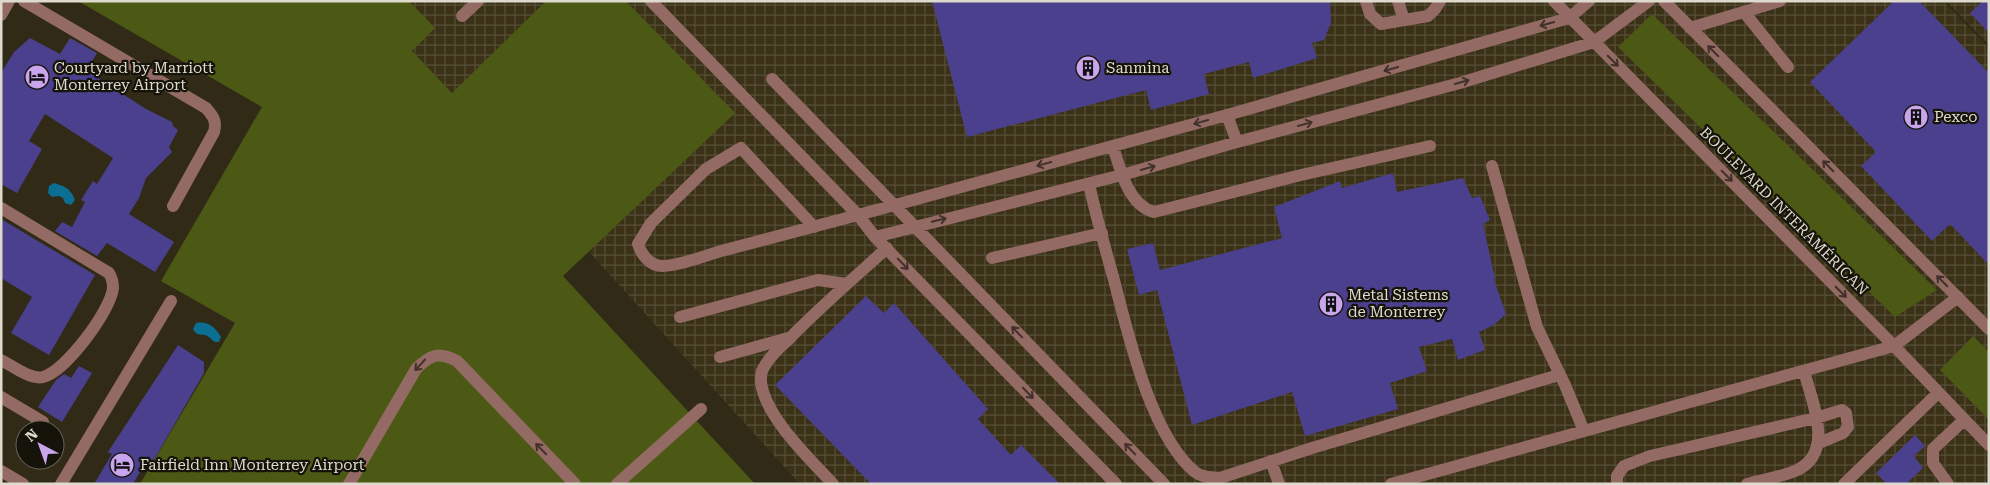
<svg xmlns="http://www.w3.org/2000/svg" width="1990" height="485" font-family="'Roboto Serif',serif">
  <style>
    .industrial { fill: url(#industrial-grid) }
    .green { fill: #4c5915 }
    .water { fill: #0b6f93 }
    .building { fill: #4b408d }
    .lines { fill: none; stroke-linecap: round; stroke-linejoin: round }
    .minor { stroke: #946a64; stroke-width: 12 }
    .oneway { stroke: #42312a }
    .labels { text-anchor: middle; stroke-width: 4.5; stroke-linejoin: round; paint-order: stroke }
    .poi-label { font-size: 15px; fill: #dedace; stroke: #16130a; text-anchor: start }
    .street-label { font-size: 15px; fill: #dedace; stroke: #16130a }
  </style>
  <defs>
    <pattern id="industrial-grid" width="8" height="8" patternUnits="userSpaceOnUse" patternTransform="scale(1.25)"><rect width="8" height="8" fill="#3a3116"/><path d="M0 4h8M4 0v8" fill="none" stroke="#564e37"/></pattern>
  </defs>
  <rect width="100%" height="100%" fill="#312a17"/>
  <!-- industrial -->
  <path class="industrial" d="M361,1h1582l46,47v436h-1189z
    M1946,1h43v44z"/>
  <!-- green -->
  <path class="green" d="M78,1h331l26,27 -23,23 40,42 94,-92h80l109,112 -172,163 192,208h-615l95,-161 -74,-42 101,-174z
    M1652,14l285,276 -42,27 -277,-270z
    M1973,336l16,16v68l-49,-50z"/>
  <!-- water -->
  <path class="water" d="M54,183c11,3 17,6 21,17l-4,5 -6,-2 -2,-5 -4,-2 -7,1 -4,-4 1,-7z
    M196,323c12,-2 19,4 25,14l-2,5h-4c-3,-2 -6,-6 -10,-7 -6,-1 -8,1 -12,-6z"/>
  <!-- building -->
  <path class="building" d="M932,1h398l1,22 -7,17 -12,3 5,15 -64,20 -4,-16 -45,12 5,20 -58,16 -5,-20 -179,47z
    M1894,1h25l70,72v192l-39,-41 -18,17 -71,-75 15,-14 -66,-70z
    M1983,1h6v32l-19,-20z
    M30,38l30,16 10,-16 27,15 -8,14 10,12 47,30 26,13 1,4 5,4 -9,17 3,5 -26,26 -7,20 -10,16 45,28 -19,30 -48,-29 -10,13 -42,-25 7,-9 10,5 13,-25 -4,-2 12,-19 4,3 16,-26 -68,-44 -16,27 13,8 -25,44 -16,-9v-111l13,-21z
    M1393,173l4,19 66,-14 9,20 8,-2 10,24 -7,4 12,55 -1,1 12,34 -12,11 -15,7 6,18 -27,10 -6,-21 -33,8 8,24 -37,12 8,26 -93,27 -13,-44 -100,33 -35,-135 -18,5 -12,-46 26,-6 7,27 122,-32 -8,-31 66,-26 2,7z
    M1,219l94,56 -46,80 -38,-22 21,-36 -31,-19z
    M866,296l18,17 10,-10 94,106 -10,10 33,36 10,-10 39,39h-189l-96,-99z
    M178,345l26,17v11l-53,92 -5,-3 -13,22h-39l18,-30 -4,-2z
    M79,366l13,7 -30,49 -24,-15 18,-27 8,-6 7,4z
    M1915,435l10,11 -11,10 9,12 -17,16h-19l-11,-11z"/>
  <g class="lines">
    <!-- minor -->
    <path class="minor" d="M24,1l182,107c7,8 11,13 8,24l-41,74
      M651,1l207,214 17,22 241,247
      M1366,1l4,13 11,10 47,-8 7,-7 5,-8
      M1398,1l6,19
      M1554,1l340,345 95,99
      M1664,1l325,328
      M1744,12l44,55
      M1,15l8,-14
      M462,16l16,-15
      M1690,28l90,-27
      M772,79l392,405
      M1227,115l10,27
      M1113,146c7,23 15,59 41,66l147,-37 129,-29
      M1492,166l45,161 28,58 19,46
      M1089,184c7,32 16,64 25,96 14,54 37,156 81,192 8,6 16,5 25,6l92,-30 247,-73
      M1,208l108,65c3,5 4,9 4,15 -2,22 -47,83 -70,89 -13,3 -30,-11 -42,-17
      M814,227l-73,-79 -35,21 -55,54 -13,21c3,10 12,22 24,22 17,0 42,-10 59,-15 46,-12 92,-24 137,-36l369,-100 342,-97 20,-17
      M875,237l247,-62 115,-33 223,-59 134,-41 55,-41
      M992,258l110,-25
      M680,317l138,-37 29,4
      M720,357l68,-19
      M1,397l42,25
      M1271,461l8,23
      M1,471l22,13
      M61,484l110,-183
      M349,484l67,-115c14,-14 22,-18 41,-8l118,123
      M617,484l84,-75
      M833,484c-23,-25 -68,-67 -72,-102 0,-3 0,-8 1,-11 6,-13 17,-23 27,-32 31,-32 65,-61 98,-91
      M1391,484l503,-138 64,-49
      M1617,484v-8l7,-10 26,-10 166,-38 26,-8 4,3 2,14 -5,6 -24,10
      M1747,484c15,-4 33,-7 48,-13 41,-17 17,-69 9,-100
      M1844,484l94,-91
      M1948,484l-15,-21v-14l31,-29"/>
  </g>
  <!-- one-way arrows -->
  <defs><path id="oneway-shaft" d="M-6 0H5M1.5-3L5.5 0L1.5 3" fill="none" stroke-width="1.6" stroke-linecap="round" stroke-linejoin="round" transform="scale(1.25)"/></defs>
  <g class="oneway">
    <use href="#oneway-shaft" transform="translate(1547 24) rotate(164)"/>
    <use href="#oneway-shaft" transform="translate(1713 51) rotate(-135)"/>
    <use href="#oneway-shaft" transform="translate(1613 61) rotate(45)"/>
    <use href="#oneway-shaft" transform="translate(1391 69) rotate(164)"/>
    <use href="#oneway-shaft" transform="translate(1462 82) rotate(-16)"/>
    <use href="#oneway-shaft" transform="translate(1201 122) rotate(165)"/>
    <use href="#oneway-shaft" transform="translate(1305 124) rotate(-15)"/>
    <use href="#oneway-shaft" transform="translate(1044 164) rotate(165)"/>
    <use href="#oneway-shaft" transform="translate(1828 166) rotate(-135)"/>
    <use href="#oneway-shaft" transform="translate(1148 168) rotate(-16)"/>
    <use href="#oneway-shaft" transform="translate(1727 176) rotate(45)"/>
    <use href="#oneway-shaft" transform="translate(939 220) rotate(-14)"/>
    <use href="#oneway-shaft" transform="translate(903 264) rotate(46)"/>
    <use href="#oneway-shaft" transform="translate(1942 281) rotate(-135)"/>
    <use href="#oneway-shaft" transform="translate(1841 292) rotate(45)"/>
    <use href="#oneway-shaft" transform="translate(1017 332) rotate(-134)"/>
    <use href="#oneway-shaft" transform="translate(420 365) rotate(133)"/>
    <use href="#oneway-shaft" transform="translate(1028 393) rotate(46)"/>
    <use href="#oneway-shaft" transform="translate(541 449) rotate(-134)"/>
    <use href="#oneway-shaft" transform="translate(1130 449) rotate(-134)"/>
  </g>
  <!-- icons -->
  <defs>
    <symbol id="building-disc" viewBox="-11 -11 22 22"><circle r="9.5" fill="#c9a5ee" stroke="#16130a"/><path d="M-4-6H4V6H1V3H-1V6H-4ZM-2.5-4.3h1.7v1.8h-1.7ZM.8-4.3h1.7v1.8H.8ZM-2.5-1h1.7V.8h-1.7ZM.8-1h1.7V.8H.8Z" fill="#111"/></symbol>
    <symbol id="hotel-disc" viewBox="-11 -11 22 22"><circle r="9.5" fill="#c9a5ee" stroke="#16130a"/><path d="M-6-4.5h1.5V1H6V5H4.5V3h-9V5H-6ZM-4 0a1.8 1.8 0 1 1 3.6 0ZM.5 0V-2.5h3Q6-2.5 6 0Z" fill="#111"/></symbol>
  </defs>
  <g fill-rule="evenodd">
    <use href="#building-disc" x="1074" y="54" width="28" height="28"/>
    <use href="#hotel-disc" x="23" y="63" width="28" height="28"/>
    <use href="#building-disc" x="1902" y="103" width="28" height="28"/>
    <use href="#building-disc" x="1317" y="290" width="28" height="28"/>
    <use href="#hotel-disc" x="108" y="451" width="28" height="28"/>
  </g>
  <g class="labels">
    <!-- poi labels -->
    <g class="poi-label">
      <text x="54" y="73">Courtyard by Marriott<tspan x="54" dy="17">Monterrey Airport</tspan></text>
      <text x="1106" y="73">Sanmina</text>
      <text x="1934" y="122">Pexco</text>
      <text x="1348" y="300">Metal Sistems<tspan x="1348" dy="17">de Monterrey</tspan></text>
      <text x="140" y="470">Fairfield Inn Monterrey Airport</text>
    </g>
    <!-- street labels -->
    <g class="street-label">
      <text transform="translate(1784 211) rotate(45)" y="5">BOULEVARD INTERAMÉRICAN</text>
    </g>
  </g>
  <!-- border -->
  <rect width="1990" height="485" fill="none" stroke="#dedace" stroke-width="5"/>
  <!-- north arrow -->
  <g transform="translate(40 445) rotate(319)"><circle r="24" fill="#16130a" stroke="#666358"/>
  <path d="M0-4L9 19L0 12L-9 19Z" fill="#c9a5ee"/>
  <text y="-8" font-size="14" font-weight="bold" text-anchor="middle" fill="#dedace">N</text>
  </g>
</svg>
